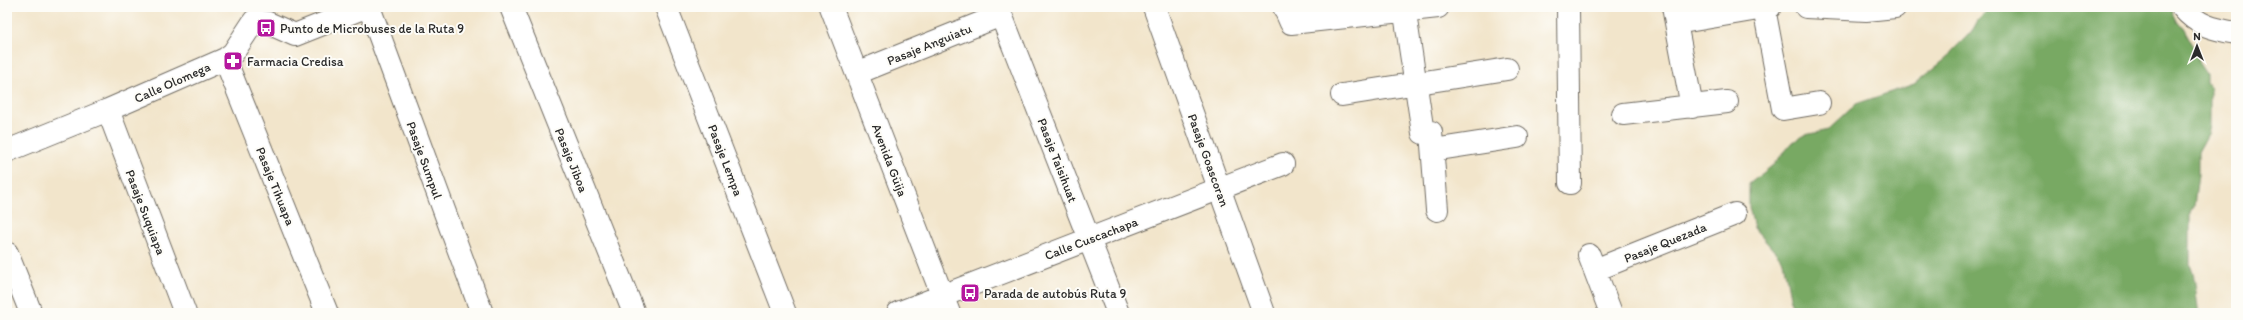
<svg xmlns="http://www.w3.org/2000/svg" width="2243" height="320" font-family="Itim,sans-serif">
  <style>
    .forest { fill: #78a963; stroke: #526a47 }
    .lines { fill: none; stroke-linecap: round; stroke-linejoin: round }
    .minor-casing { stroke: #716c63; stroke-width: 24 }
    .minor { stroke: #fff; stroke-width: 22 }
    .labels { text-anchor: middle; stroke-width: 4; stroke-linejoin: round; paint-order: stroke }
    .poi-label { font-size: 13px; fill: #2b2b2b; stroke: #fdfcf7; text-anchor: start }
    .street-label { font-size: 13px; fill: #2b2b2b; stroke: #fdfcf7 }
  </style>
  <rect width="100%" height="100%" fill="#fdfcf7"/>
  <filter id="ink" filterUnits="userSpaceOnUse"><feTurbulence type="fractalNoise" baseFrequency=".025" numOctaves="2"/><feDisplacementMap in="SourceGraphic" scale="8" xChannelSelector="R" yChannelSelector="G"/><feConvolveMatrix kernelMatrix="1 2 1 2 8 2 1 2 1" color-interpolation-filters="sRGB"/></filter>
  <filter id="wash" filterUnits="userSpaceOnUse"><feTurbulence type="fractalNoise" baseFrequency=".012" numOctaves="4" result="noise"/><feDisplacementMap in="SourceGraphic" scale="16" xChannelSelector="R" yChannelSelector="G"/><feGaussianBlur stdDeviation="0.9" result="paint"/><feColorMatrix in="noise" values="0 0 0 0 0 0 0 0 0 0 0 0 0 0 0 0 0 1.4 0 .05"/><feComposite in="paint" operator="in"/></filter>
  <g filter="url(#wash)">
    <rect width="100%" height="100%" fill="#f2e5cb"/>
    <!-- forest -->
    <path class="forest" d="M1993,7h177l8,17 5,3 15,27v8l8,12v8l4,6v38l-2,8 -10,18v23l-4,31 -4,6v54c6,9 6,34 9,47h-406l-10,-52 -29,-33 -5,-21v-23l24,-19 20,-23 12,-7 23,-5 28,-26 58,-20 33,-26c6,-10 16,-17 23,-25 5,-5 6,-12 11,-16 3,-4 8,-6 12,-10z"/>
  </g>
  <g filter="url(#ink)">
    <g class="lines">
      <defs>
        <path id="minor" d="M369,7l113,306
          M511,7l123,306
          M666,7l119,306
          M831,7l118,306
          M998,7l120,306
          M1154,7l110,306
          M1284,7l7,16 147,-16
          M1404,7l19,126 8,-1 6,78
          M1568,7l2,176
          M1673,7l19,100
          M1806,7l60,3 29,-3
          M2182,7c16,19 31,22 54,26
          M1764,8l19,101 36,-6
          M1676,23l94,-16
          M225,59l102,254
          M857,73l144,-58
          M1342,95l165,-26
          M108,110l77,203
          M1623,114l104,-12
          M1433,150l84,-13
          M7,151l101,-41 117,-51 8,-6 21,-32 14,2 27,12 70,-28
          M7,253l24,60
          M1589,255l22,58
          M1595,270l140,-56
          M898,313l385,-149"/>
      </defs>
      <!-- minor casing -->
      <use href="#minor" class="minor-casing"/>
      <!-- minor -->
      <use href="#minor" class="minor"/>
    </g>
  </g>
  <!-- icons -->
  <defs>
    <symbol id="bus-square" viewBox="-11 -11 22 22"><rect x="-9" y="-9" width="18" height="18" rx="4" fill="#b5179e" stroke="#fdfcf7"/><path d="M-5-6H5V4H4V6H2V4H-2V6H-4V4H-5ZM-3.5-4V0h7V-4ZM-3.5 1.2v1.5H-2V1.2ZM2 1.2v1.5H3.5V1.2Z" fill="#fff"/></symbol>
    <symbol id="pharmacy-square" viewBox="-11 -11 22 22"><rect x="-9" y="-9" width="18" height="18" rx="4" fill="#b5179e" stroke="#fdfcf7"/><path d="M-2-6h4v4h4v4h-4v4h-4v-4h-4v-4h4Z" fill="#fff"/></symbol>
  </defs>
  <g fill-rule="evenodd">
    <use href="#bus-square" x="255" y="17" width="22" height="22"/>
    <use href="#pharmacy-square" x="222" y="50" width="22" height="22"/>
    <use href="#bus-square" x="959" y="282" width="22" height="22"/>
  </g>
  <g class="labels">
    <!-- poi labels -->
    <g class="poi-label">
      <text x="280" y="33">Punto de Microbuses de la Ruta 9</text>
      <text x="247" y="66">Farmacia Credisa</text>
      <text x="984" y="298">Parada de autobús Ruta 9</text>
    </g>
    <!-- street labels -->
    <g class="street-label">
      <text transform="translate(929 44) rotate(-22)" y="5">Pasaje Anguiatu</text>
      <text transform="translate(172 82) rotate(-24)" y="5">Calle Olomega</text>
      <text transform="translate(425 160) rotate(70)" y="5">Pasaje Sumpul</text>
      <text transform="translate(572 160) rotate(68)" y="5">Pasaje Jiboa</text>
      <text transform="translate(726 160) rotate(69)" y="5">Pasaje Lempa</text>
      <text transform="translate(890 160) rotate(69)" y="5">Avenida Güija</text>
      <text transform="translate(1058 160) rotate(69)" y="5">Pasaje Taisihuat</text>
      <text transform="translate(1209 160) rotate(70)" y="5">Pasaje Goascoran</text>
      <text transform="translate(276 186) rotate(68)" y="5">Pasaje Tihuapa</text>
      <text transform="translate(146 212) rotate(69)" y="5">Pasaje Suquiapa</text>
      <text transform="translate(1091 238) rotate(-21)" y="5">Calle Cuscachapa</text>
      <text transform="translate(1665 242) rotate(-22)" y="5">Pasaje Quezada</text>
    </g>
  </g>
  <!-- margin -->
  <rect width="2243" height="320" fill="none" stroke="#fdfcf7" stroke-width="24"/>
  <!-- north arrow -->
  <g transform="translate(2197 46)" stroke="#fdfcf7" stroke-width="3" paint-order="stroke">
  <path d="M0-3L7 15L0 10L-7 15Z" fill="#2b2b2b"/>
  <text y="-6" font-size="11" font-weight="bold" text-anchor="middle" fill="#2b2b2b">N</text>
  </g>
</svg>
